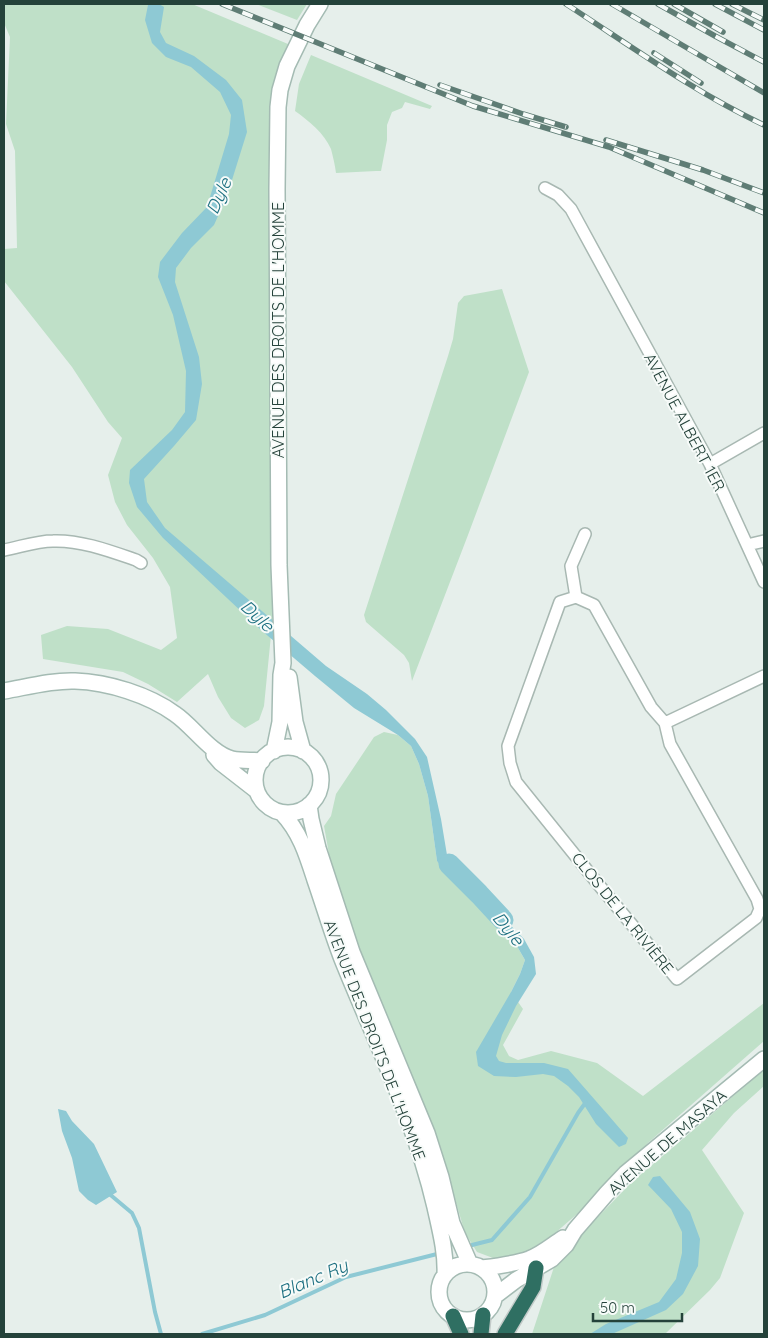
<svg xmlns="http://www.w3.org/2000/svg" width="768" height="1338" font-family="Quicksand,sans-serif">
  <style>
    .green { fill: #bfe0c8 }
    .water { fill: #8ec9d4 }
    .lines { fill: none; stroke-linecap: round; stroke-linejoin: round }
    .stream { stroke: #8ec9d4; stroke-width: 4 }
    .river { stroke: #8ec9d4; stroke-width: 21 }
    .street-casing { stroke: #a8b8b2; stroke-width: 14 }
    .secondary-casing { stroke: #a4bbb3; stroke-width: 18 }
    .highway-casing { stroke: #c2cac8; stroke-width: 18 }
    .street { stroke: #fff; stroke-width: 11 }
    .secondary { stroke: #fff; stroke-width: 15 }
    .highway { stroke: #2f6f62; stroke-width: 15 }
    .rail-casing { stroke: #5f7d75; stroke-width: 5.5 }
    .rail { stroke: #f7fbf9; stroke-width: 4; stroke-dasharray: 11; stroke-linecap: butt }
    .labels { text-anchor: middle; stroke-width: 4; stroke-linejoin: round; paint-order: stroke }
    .street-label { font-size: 16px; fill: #24423a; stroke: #f7fbf9 }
    .water-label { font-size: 18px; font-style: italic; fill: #1c6f80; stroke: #f7fbf9 }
  </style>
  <rect width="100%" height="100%" fill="#e6efeb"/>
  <!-- green -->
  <path class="green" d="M4,4h188l96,40 -13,33 -3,30 1,508 -9,91 -5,14 -14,8 -14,-10 -13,-21 -10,-23 -31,28 -29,-18 -25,-12 -80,-13 -2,-24 26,-9 41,3 53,21 16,-12 -7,-51 -17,-29 -26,-33 -12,-23 -7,-27 14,-37 -14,-16 -36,-55 -68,-86v-32l13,-1 -2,-97 -9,-27 4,-87 -6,-14z
    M256,4h51l-10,16z
    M311,55l121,51 -2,3 -25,-7 -3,6 -10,4 -5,13v15l-6,31h-5l-40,2c-1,-8 -3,-16 -5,-24 -7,-16 -22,-28 -36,-38l4,-27z
    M502,289l27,83 -61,163 -56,146 -3,-18 -5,-8 -38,-33 -2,-7 84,-259 5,-17 5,-36 6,-7z
    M384,732l14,3 13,11 8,18 9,32 9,65 53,53 24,27 11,19 -5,14 -9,18 12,17 -20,36 6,11 9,4 33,-9 46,12 46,33 121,-93v38l-115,101 -44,43 -28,29 -23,20 -24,16 -20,8h-17l-16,-6 -12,-19 -18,-61 -77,-192 -24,-63 -14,-46 -8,-45 7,-10 5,-22 38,-57z
    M764,1070v16l-30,27 -32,37 42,63 -24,65 -10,12 -45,44h-133l22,-67 37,-43 41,-42z"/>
  <!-- water -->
  <path class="water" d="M152,4h7l5,3 -4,25 6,11 28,13 32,24 16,20 5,32 -20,64 -13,29 -23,23 -15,20 -1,14 24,75 3,27 -6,36 -22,26 -30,33 3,23 18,26 161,138 41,28 19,16 29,29 12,18 14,62 6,36 11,17 66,67 10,18 2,17 -20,32 -14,29 -6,21 3,5 7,2h38l24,6 41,47 19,22 -2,6 -7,3 -23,-23 -17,-27 -11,-11 -14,-10 -11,-2 -27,3 -22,-1 -16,-10 -2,-14 35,-60 9,-18 5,-14 -11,-19 -24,-27 -42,-38 -11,-15 -9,-65 -9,-32 -8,-18 -13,-11 -44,-27 -39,-32 -54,-46 -98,-92 -26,-31 -8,-24 1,-13 42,-40 13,-18 1,-41 -13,-56 -15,-38 2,-15 22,-29 25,-26 22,-73 2,-19 -11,-23 -29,-25 -25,-10 -14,-14 -7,-23 3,-15z
    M58,1109l8,2 6,10 22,23 23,48 -21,13 -8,-5 -9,-9 -7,-33 -10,-27z
    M660,1176l30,36 10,27 -2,27 -15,28 -17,16 -54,24h-22l16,-10 53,-22 17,-23 6,-26v-21l-11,-23 -23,-24 5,-8z"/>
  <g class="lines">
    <!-- stream -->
    <path class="stream" d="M107,1192l25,21 7,15 16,84 6,22
      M472,1245l20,-5 38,-43 48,-84 8,-11
      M202,1334l63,-19 81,-38 91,-23"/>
    <!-- river -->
    <path class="river" d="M449,864l30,30 24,26"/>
    <defs>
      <path id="street" d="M545,188l13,7 13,14 139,255 54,118
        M710,464l54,-31
        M747,545l17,-4
        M4,550c16,-3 33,-9 49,-9 28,-1 57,10 83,19l5,3
        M576,597l18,8 57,102 14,16 5,21 87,155 3,10 -4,9 -79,61 -74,-89 -87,-108 -6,-19 -2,-17 52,-144z
        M576,597l-5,-31 14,-32
        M665,723l99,-47"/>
      <path id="secondary" d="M289,677l6,45 8,29
        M4,691c23,-4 48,-11 71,-10 33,1 74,14 100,33 18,12 36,40 57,45 9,2 20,1 30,2
        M255 780a33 33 0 1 1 66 0a33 33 0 1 1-66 0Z
        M274,751l6,-29 1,-47 2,-12 -4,-98 -2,-376 1,-82 2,-17 7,-24 20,-41 13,-21
        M214,755l7,8 36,28
        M309,805l2,14 7,29 34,104 75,181 14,44 11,46 18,41
        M282,813c18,19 25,42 33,67 9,26 17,53 27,79 33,82 73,162 93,248 5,23 11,45 10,67
        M439 1292a28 28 0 1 1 56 0a28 28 0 1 1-56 0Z
        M482,1268c16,-2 33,-4 47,-9 13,-5 23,-14 34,-21
        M495,1296l21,-16 36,-21 14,-14 9,-15 32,-37 19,-20 138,-114"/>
      <path id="highway" d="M453,1316l8,18
        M481,1334l2,-19
        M505,1334l28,-47 3,-19"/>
    </defs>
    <!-- street casing -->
    <use href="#street" class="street-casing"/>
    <!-- secondary casing -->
    <use href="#secondary" class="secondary-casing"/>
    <!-- highway casing -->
    <use href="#highway" class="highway-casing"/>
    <!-- street -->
    <use href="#street" class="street"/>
    <!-- secondary -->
    <use href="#secondary" class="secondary"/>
    <!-- highway -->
    <use href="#highway" class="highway"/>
    <defs>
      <path id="rail" d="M222,4l251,102 136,41 155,66
        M566,4c65,42 128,88 198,121
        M612,4l152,89
        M658,4l57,32 49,26
        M674,4l49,28
        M715,4l49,26
        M732,4l32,16
        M654,53l47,30
        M440,85l83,29 43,13
        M606,140l97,30 61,23"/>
    </defs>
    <!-- rail casing -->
    <use href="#rail" class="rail-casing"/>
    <!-- rail -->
    <use href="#rail" class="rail"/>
  </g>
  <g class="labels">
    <!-- street labels -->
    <g class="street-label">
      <text transform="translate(278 330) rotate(-90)" y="6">AVENUE DES DROITS DE L'HOMME</text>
      <text transform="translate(685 422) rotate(62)" y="6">AVENUE ALBERT 1ER</text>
      <text transform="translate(623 913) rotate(51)" y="6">CLOS DE LA RIVIÈRE</text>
      <text transform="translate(375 1040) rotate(69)" y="6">AVENUE DES DROITS DE L'HOMME</text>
      <text transform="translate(667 1142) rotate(-41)" y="6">AVENUE DE MASAYA</text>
    </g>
    <!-- water labels -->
    <g class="water-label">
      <text transform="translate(219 196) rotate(-66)" y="6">Dyle</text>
      <text transform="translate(257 616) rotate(42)" y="6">Dyle</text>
      <text transform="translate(508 929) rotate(51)" y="6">Dyle</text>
      <text transform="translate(313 1279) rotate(-23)" y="6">Blanc Ry</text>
    </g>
  </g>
  <!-- border -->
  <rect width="768" height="1338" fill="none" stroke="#24423a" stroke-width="10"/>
  <!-- scale -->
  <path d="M593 1313v8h89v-8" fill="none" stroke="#24423a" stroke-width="2.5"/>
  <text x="600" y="1313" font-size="15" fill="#24423a" stroke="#f7fbf9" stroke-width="4" paint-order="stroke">50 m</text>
</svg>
